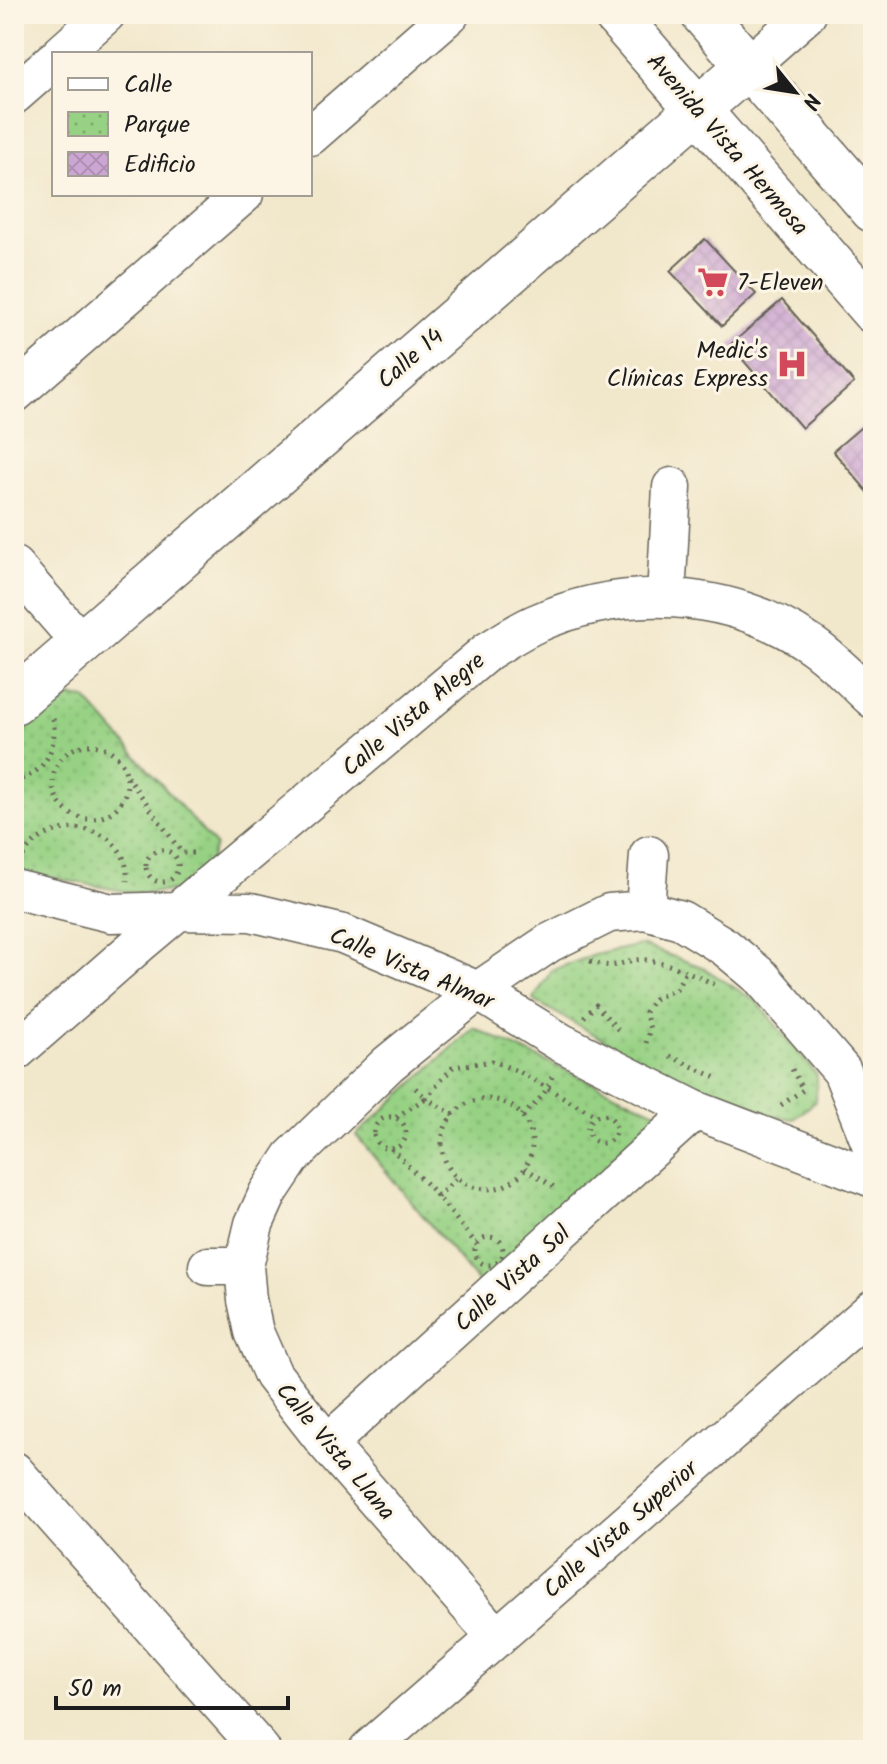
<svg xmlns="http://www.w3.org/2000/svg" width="887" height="1764" font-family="Kalam,sans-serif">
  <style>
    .park { fill: url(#park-dots); stroke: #5a7650; stroke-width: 2 }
    .building { fill: url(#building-cross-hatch) }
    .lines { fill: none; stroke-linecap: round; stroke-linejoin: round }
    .minor-casing { stroke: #676359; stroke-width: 41 }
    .tertiary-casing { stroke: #676359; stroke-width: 47 }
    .path { stroke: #676359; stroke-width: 5; stroke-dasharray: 2 6; stroke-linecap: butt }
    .minor { stroke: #fff; stroke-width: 38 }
    .tertiary { stroke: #fff; stroke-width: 44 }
    .labels { text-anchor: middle; stroke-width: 6; stroke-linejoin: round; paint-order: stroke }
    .street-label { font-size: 24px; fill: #1c1c1c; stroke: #fcf5e5 }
    .poi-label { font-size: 24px; fill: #1c1c1c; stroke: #fcf5e5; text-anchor: start }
  </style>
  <defs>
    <pattern id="park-dots" width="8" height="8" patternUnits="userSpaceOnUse" patternTransform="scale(2)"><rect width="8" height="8" fill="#97d184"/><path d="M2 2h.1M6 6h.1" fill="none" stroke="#82b371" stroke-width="1.8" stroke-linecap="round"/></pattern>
    <pattern id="building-cross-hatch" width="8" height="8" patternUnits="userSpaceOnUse" patternTransform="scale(2)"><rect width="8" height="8" fill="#cca6d2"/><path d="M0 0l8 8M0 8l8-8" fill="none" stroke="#af8eb4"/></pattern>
  </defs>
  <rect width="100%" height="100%" fill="#fcf5e5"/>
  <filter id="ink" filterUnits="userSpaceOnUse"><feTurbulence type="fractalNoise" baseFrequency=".0125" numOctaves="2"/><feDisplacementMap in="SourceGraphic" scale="16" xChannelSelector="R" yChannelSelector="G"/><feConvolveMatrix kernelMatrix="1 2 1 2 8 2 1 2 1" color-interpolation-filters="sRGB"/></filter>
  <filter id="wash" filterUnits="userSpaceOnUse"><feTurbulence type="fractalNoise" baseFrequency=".006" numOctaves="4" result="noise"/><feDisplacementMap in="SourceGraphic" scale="32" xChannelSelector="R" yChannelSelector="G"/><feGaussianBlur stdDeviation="1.8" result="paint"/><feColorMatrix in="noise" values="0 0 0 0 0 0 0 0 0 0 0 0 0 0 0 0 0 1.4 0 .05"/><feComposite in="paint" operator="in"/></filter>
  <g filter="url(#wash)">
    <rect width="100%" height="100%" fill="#f1e7cb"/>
    <!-- park -->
    <path class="park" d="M71,697l15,2 129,146 -7,23 -31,23 -42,2 -121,-22v-133z
      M641,945l61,22 55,35 60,73 -1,26 -22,18 -34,-5 -118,-53 -109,-61 19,-30 42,-15z
      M474,1028l191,88 -185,169 -124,-150z"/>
    <g id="blocks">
      <!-- building -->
      <path class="building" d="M705,239l51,55 -34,32 -52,-55z
        M782,300l72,83 -52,45 -72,-83z
        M873,417v81l-40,-47z"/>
    </g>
  </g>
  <g filter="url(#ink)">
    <use href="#blocks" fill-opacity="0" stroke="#676359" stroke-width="2"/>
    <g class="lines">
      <defs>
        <path id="minor" d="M61,54l45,-40
          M748,66l59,-52
          M14,95l40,-35
          M310,136l140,-122
          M14,394l230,-200
          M14,566l67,77
          M666,597l6,-110
          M14,889l97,24 68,-2 72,1 92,22 135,57 82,51 135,68 178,68
          M645,910l4,-55
          M14,1053l126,-110 348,-292c15,-9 31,-20 47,-27 88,-40 193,-35 274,19 23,15 43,37 64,56
          M208,1266h36
          M327,1444l368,-334
          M14,1471l247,279
          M497,1638l-170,-194 -54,-69 -19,-43 -7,-32 -3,-34 10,-42 14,-31 24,-36 96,-93 90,-73 71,-48 60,-30 36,-3 36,10 44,27 36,30 81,94 31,78
          M368,1750l505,-441"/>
        <path id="tertiary" d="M615,14l258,297
          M703,14l170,196
          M14,702l734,-636"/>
      </defs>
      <!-- minor casing -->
      <use href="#minor" class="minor-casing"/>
      <!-- tertiary casing -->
      <use href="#tertiary" class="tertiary-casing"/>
      <!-- path -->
      <path class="path" d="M53 782a37 37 0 1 1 74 0a37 37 0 1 1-74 0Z
        M127,776l55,77h11
        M14,781c31,-6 44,-34 39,-63
        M14,849l10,4
        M146 866a16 16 0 1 1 32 0a16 16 0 1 1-32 0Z
        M23,856c28,-46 108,-32 104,25
        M590,961c30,12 33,-4 56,-1 24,3 47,14 68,24
        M584,1017l12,-12 25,28
        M646,1043l4,-14 -5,-17 9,-13 22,-10 10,-18
        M670,1056l49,23
        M442 1144a45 45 0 1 1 90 0a45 45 0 1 1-90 0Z
        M781,1105l22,-15 -11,-21
        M454,1115l-28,-17 27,-31 39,-6 28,11 76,44
        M588 1129a14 14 0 1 1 28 0a14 14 0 1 1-28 0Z
        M522,1116c12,-11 26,-23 30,-40
        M396,1117l30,-19 -13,-12
        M374 1133a16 16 0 1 1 32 0a16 16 0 1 1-32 0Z
        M391,1148l44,45 42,52
        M525,1168l32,21
        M437,1197l21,-20
        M475 1251a14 14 0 1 1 28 0a14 14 0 1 1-28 0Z"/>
      <!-- minor -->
      <use href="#minor" class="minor"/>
      <!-- tertiary -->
      <use href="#tertiary" class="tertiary"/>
    </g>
  </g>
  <!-- icons -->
  <defs>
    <symbol id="supermarket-bare" viewBox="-9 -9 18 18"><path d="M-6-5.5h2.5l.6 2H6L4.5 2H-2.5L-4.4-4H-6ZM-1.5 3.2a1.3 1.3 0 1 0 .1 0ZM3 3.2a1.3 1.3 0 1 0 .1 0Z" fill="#d1495b" stroke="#fcf5e5" stroke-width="2.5" paint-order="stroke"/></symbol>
    <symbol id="hospital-bare" viewBox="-9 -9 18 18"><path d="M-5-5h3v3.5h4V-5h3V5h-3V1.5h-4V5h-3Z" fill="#d1495b" stroke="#fcf5e5" stroke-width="2.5" paint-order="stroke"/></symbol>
  </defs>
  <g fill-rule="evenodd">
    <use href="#supermarket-bare" x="691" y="260" width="44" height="44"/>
    <use href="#hospital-bare" x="770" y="342" width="44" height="44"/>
  </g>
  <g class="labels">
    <!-- street labels -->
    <g class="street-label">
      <text transform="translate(728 144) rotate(49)" y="8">Avenida Vista Hermosa</text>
      <text transform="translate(410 358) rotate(-41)" y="8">Calle 14</text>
      <text transform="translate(413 714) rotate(-40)" y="8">Calle Vista Alegre</text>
      <text transform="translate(412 968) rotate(23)" y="8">Calle Vista Almar</text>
      <text transform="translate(512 1278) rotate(-42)" y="8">Calle Vista Sol</text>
      <text transform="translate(336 1451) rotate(50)" y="8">Calle Vista Llana</text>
      <text transform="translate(620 1529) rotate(-41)" y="8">Calle Vista Superior</text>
    </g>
    <!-- poi labels -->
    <g class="poi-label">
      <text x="737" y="290">7-Eleven</text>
      <text x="768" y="358" text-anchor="end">Medic's<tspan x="768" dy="28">Clínicas Express</tspan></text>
    </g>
  </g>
  <!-- margin -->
  <rect width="887" height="1764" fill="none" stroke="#fcf5e5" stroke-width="48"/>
  <!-- legend -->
  <rect x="52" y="52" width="260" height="144" fill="#fcf5e5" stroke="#a29e95" stroke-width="2"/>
  <rect x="68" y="78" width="40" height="12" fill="#ffffff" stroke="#a29e95" stroke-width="2"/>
  <text x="124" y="92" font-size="24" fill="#1c1c1c">Calle</text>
  <rect x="68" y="112" width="40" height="24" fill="url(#park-dots)" stroke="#a29e95" stroke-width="2"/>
  <text x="124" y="132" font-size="24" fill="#1c1c1c">Parque</text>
  <rect x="68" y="152" width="40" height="24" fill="url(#building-cross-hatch)" stroke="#a29e95" stroke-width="2"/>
  <text x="124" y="172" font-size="24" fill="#1c1c1c">Edificio</text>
  <!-- north arrow -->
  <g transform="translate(795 92) rotate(120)" stroke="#fcf5e5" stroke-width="6" paint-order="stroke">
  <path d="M0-6L14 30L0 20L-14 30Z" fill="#1c1c1c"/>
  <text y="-12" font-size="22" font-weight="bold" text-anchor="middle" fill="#1c1c1c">N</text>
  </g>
  <!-- scale -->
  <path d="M56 1696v12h232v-12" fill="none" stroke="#1c1c1c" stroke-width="4"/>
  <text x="68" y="1696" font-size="24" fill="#1c1c1c" stroke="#fcf5e5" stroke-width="6" paint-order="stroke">50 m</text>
</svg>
